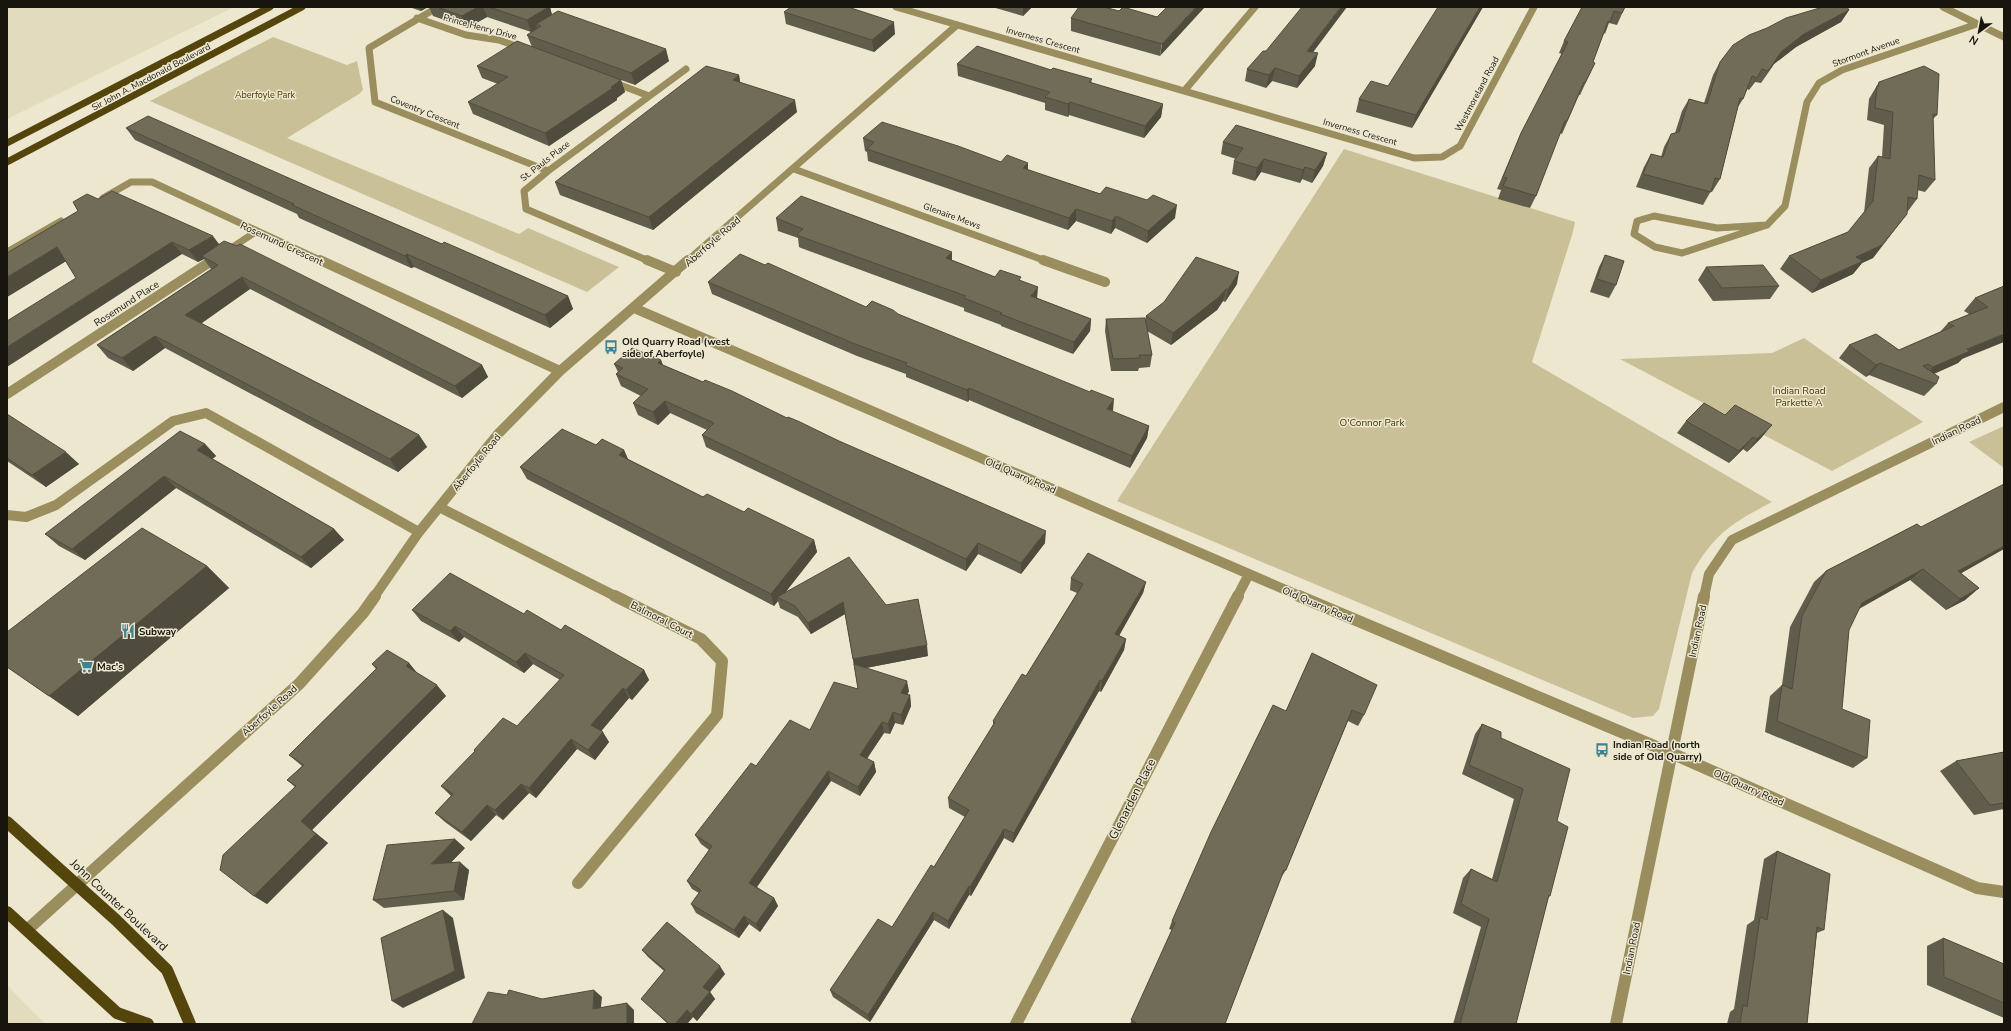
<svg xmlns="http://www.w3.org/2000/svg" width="2011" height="1031" font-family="'Nunito Sans',sans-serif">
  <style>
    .built { fill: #e3dbbd }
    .green { fill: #cac098 }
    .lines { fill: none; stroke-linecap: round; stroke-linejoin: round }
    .minor-far2 { stroke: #9a8e5f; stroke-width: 7 }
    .minor-far1 { stroke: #9a8e5f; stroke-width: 10 }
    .minor { stroke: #9a8e5f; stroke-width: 12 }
    .primary-far1 { stroke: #53450c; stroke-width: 7 }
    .primary { stroke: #53450c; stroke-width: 12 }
    .wall { fill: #615d4c }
    .shaded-wall { fill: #4f4c3e }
    .building { fill: #716c58; stroke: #4f4c3e }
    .labels { text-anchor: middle; stroke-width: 3; stroke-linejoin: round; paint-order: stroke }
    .far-street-label { font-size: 9px; fill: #17150d; stroke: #ede7d0 }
    .far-park-label { font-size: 9px; fill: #433801; stroke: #ede7d0 }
    .street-label { font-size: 10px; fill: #17150d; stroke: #ede7d0 }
    .poi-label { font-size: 10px; font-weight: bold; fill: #17150d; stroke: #ede7d0; text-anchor: start }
    .park-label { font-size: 10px; fill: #433801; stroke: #ede7d0 }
    .near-street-label { font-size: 12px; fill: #17150d; stroke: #ede7d0 }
  </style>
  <rect width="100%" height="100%" fill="#ede7d0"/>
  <!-- built -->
  <path class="built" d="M7,7h227l-227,112z
    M7,985l38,39h-38z"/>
  <!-- green -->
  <path class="green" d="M273,37l74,28 10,-4 6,29 -4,4 -72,44 232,96 9,-6 91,39 -32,25 -437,-191z
    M1344,149l231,73 -2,10 -41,130 240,140c-40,21 -57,31 -80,71l-33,136 -6,7 -20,2 -516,-217z
    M1804,338l119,84 -91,49 -212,-112 152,-6z
    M2004,426v42l-35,-26z"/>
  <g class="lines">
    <!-- minor-far2 -->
    <path class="minor-far2" d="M438,7l-69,41 6,54 173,69
      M896,7l518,151 28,-1 18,-11 74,-139
      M1943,7l61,30
      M417,18l49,17 33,5 25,9
      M610,81l39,15
      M1185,90l70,-83
      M794,169l252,92
      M103,198l28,-16h21l170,79
      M1654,216l63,12 50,-3 -85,28 -27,-6 -21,-13 3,-13z
      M1767,225l18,-19 22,-104 12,-19 23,-13 135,-46
      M7,252l54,-31
      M212,261l45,-30
      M649,261l-123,-52 -2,-18 24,-20 138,-102
      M687,261l270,-236"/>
    <!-- minor-far1 -->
    <path class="minor-far1" d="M320,260l240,111
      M647,260l29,12
      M1043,260l62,22
      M634,308l668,289
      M7,394l206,-134
      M439,507l178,90
      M7,515l19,2 30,-12 117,-84 33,-8 213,119
      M374,597l45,-65 79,-98 62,-63 128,-111
      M1237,597l12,-23
      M1704,597l5,-23 23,-34 272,-133"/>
    <!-- minor -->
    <path class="minor" d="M1299,596l372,157 306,135 27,4
      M578,883l139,-168 5,-54 -21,-22 -86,-43
      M27,930l272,-246 64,-71 12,-17
      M1016,1024l222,-428
      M1616,1024l88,-428"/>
    <!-- primary-far1 -->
    <path class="primary-far1" d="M7,143l263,-136
      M7,162l295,-155"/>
    <!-- primary -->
    <path class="primary" d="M7,822l109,98 51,50 23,54
      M7,912l110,101 31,11"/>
  </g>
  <!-- wall -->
  <path class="wall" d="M409,7h19l-7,4z
    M429,7h121l2,8 117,46 -34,24 -14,-5 4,12 -8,6v2l-68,46 -76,-32 -5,-12 30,-18 -16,-6 -5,-12 55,-19 -5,-12 4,-3 -44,-15 -20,11 -34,-12z
    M992,7h40l-9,9z
    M1167,7l-7,49 -89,-25v-13l48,-7 38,6z
    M1483,7l-71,121 -56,-16 3,-13 29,-13z
    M1582,7h43l-8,18 -8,-2 -4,11 -1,-1 -11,29 2,1 -15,32h-1l-17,39 -2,-1 -24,63 -6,12 -32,-9 3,-9 -4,-1 24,-56 41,-79 -3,-1 5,-12z
    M1849,10l-8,12 -45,25 -22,17 -13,19 -6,-1 -6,8 -2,-1 -4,10 -5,8 -18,72 -8,13 -1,-1 -8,14 -67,-18 8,-20 7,-13 10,3 3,-10 7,-13 4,-1 7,-22 7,-12 15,4 9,-28 7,-13z
    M784,12l111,22 -21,18 -88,-28z
    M1266,51l47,1 2,14 -18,22 -25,-7 -6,7 -21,-7 2,-12z
    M957,64l94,6 41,9 -1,4 72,21 -2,13 -17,21 -75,-23 -1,2 -23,-7v-7l-87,-27z
    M739,75l1,7 57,30 -144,118 -93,-35 -5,-13z
    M1879,82l58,33 -4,4 2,61 -10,12 -8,-2v9l-44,59 -11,5 -9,11 -41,19 -32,-24 9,-13 59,-24 16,-19 5,-45 9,-12 4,1 2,-32 -17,-5 2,-21z
    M126,128l190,62 126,54 126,52 5,13 -23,19 -136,-61 -3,1 -112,-50 -2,-4 -162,-74z
    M863,138l138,24 27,1v7l147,48 -28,25 -32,-15 -4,6 -35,-13 -8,9 -200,-69 -1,-9 -2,-1z
    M1223,142l104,11 -4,13 -11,17 -10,-4 -2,4 -39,-11 -6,9 -23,-7 2,-13 2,-2 -15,-5z
    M98,199l121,45 263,121 6,12 -26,21 -212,-109 -49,34 218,112 8,12 -29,25 -233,-124 -32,23 -25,-13 -11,-13 114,-76 -7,-10 -6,3 -16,-8 -106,24 -10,-17 -59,36z
    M776,218l176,34v8l43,17 26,4 16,17 54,21 -1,12 -17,23 -72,-28v-1l-37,-14v-3l-163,-60 -2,-1 -1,-9 -20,-7z
    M1605,255l11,30 -7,13 -19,-6 9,-25z
    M1706,267l73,19 -9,13 -57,2 -15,-21z
    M708,282l158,25 32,7 215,98 36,14 -2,12 -17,30 -161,-68 -1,2 -62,-25v-3l-49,-18 -145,-62z
    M1237,284l-12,18 -2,-1 -6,9 -46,35 -24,-14 5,24 -2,12 -11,1 -1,3h-27l-6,-40 1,-12 39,1 1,-4z
    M2004,286l-42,73 -4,4 -24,11 2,10 -12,12 -55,-21 -3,2 -27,-19 10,-13 50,5 41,-18 8,-9 21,-9 -5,-3 11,-13z
    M661,360l2,5 124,53 52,23 206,102 -24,31 -43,-20 -12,17 -260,-124 -4,-12 5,-5 -37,-17 -12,12 -20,-10 -5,-12 8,-7 -20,-10 -5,-12 2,-2 -4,-8z
    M7,414l72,50 -33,23 -39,-26z
    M1725,415l37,22 -15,15 -4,-3 -14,14 -52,-30 9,-12z
    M205,444l11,12 -4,3 122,70 10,11 -33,28 -135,-80 -91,72 -26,-14 -14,-12z
    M596,445l28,5 4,9 75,38 41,15 70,28 3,12 -32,41 101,12 42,51 -62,12 43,23 -2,4h3l1,11 -8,19 -8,-2 -5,11 -6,-1 -17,26 7,3 2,10 -16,24 -29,-15 -74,106 17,11 4,8 -18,26 -11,-8 -10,14 -43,-25 -5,-9 8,-11 -7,-4 -5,-8 22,-31 -8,-6 -6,-9 61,-69 54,-36 48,-41 -13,-75 -34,20 -13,-17 -18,-9 -2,-7 -4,5 -247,-127 -7,-12z
    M1917,524l44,49 18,15 -14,12 -19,10 -36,-30 -51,29 -10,21 -7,79 25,49 -14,10 -88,-36 5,-36 12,-11 8,-58 24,-45 12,-11z
    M207,566l22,22 -151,128 -71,-49v-35z
    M1071,578l75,4 -3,11 -24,42 7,4 -2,11 -23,42 -2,-1 -86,152 -9,-5 -33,58 -2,-1 -20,34 -15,-9 -64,102 -37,-25 -3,-7 62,-63 42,-60 31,-50 -16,-9 -1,-10 45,-73v-4l33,-45 51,-83 -7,-3z
    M412,610l112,4 37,16 83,40 5,10 -17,20 -3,-2 -28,33 8,11 -14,18 -18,-11 -41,49 -7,-5 -26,27 -7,-5 -25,26 -26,-19 -10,-9 16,-17 -10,-10 34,-34 -1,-2 43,-24 43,-46 -27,-16 -9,9 -60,-36 -5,5 -38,-21z
    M1312,653l52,62 -6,11 -10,-5 -62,149 -6,9 -55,145h-95l42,-94 -3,-1 3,-8 114,-210z
    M409,663l8,10 29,23 -134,134 16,13 -61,61 -13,-8 41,-109 -8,-7 15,-14 -13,-11 87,-86 -4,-5z
    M1482,724l19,14 56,83 -7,75 -2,2 -32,126h-63l28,-97 -28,-14 10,-35 8,-9 21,10 22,-80 -52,-25 13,-40z
    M2004,752v57l-30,6 -34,-44 16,-10z
    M465,848l-14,14 18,8 -5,30 -80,8 -11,-8z
    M1777,851l47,79 -7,3 -10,91h-80l3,-12 4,-3 13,-84 7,-5 10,-61z
    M1943,938l61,26v54l-77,-33v-39z
    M642,950l83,24 -15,18 5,7 -18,22 -4,-4 -6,7h-19l-27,-25 23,-28 -16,-14z"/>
  <!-- shaded-wall -->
  <path class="shaded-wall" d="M419,7h9l-7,4z
    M478,7h5l4,10 -20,11 -5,-12z
    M549,7h1l3,12 -17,5 1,4 -6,4 -4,-12z
    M1023,7h9l-9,9z
    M1196,7h9l-45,49 2,-12z
    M1341,7h6l-42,56 2,-12z
    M1480,7h3l-71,121 4,-13z
    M1849,10l-8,12 -45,25 -22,17 -13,19 20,-31 23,-18z
    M894,22l1,12 -21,18 -2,-12z
    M666,49l3,12 -34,24 -4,-12z
    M1318,53l-3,13 -18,22 2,-12z
    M1275,68l-3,13 -6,7 3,-13z
    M1762,69l-7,13 -6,8 8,-12z
    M739,75l2,12 -8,-7z
    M621,80l4,12 -8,6v2l-68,46 -4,-13z
    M795,100l2,12 -144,118 -4,-13z
    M1070,102l-1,13 -1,2v-13z
    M1163,104l-2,13 -17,21 1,-12z
    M1327,153l-4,13 -11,17 3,-13z
    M1264,159l-3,13 -6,9 2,-13z
    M1028,163v12l-5,-7z
    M1305,167l-3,12 -2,4 3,-13z
    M1177,205l-2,13 -28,25 1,-12z
    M1076,209v12l-8,9 1,-12z
    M1907,214l-34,44 -11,5 -9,11 -41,19 9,-13 35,-23z
    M1116,216l-1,12 -4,6 1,-13z
    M213,236l9,12 -20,8 2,3 -6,3 -9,-12z
    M172,242l10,12 -175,113v-20z
    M57,247l11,13 -61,37v-20z
    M952,252v13l-6,-7z
    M407,254l7,13 -3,1 -6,-12z
    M1239,272l-2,12 -12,18 3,-13z
    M242,277l8,12 -55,39 -10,-13z
    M1038,287l-1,13 -6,-4z
    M1226,289l-3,12 -6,9 -46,35 2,-12z
    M568,296l5,13 -23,19 -5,-13z
    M1091,319l-1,12 -17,23 1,-12z
    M2004,334v8l-42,17 -4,4 -36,16 11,-12 34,-18z
    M155,336l10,12 -32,23 -11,-13z
    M661,360l4,13 -7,-10z
    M1880,363l-11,12 -3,2 10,-12z
    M482,365l6,12 -26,21 -7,-12z
    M969,388v12l-1,2 -1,-12z
    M1114,399l-1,12 -6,-2z
    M665,401l5,12 -12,12 -5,-13z
    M1772,425l-10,12 -15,15 10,-13z
    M1149,426l-2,12 -17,30 2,-12z
    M419,435l8,12 -29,25 -8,-13z
    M1753,437l-10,12 -14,14 10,-12z
    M205,444l11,12 -8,7 -11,-13z
    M624,450l5,12 -10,-7z
    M66,452l13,12 -33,23 -14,-12z
    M164,476l12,12 -91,72 -13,-11z
    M334,529l10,11 -33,28 -10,-11z
    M1046,531l-1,12 -24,31v-11z
    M814,540l3,12 -37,47 -3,-2 1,4 -4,5 -3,-12z
    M978,543v11l-12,17v-12z
    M2004,546v3l-60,34 14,-12z
    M207,566l22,22 -151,128 -29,-20z
    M1923,569l-13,11 -61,34 13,-11z
    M1146,582l-3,11 -29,52 1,-11z
    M1979,588l-14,12 -19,10 14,-11z
    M843,602l2,12 -34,20 -3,-11z
    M455,626l9,11 -5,5 -9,-11z
    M1126,639l-2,11 -23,42 1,-11z
    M927,645l1,11 -73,14 -2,-11z
    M525,653l8,11 -9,9 -8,-11z
    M409,663l9,11 -12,-8z
    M644,670l5,10 -17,20 -6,-10z
    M1100,680l-1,11 -86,152 1,-10z
    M907,681l2,10 -6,12 -2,-10z
    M437,685l9,11 -134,134 16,13 -61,61 -13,-8 47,-75z
    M623,688l6,10 -31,37 -7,-10z
    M910,695l1,11 -8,19 -2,-10z
    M893,712l2,11 -5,11 -2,-10z
    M882,722l2,11 -22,32 -2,-10z
    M603,732l6,10 -14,18 -7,-10z
    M571,739l6,10 -41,49 -7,-10z
    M874,762l2,10 -16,24 -2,-9z
    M828,771l3,10 -77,110 -5,-8z
    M521,784l8,9 -26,27 -8,-10z
    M487,805l9,10 -25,26 -9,-9z
    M1004,829v9l-33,58 -1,-9z
    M455,839l10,9 -24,25 -10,-9z
    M460,862l9,8 -5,30 -10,-9z
    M969,886v9l-20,34 -1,-8z
    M774,898l4,8 -18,26 -4,-8z
    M443,910l10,8 12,60 -62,30 -11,-7z
    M933,912l1,8 -64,102 -2,-7z
    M744,916l5,8 -10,14 -5,-8z
    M720,966l5,8 -15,18 5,7 -18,22 -6,-7 12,-27z
    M594,990l8,7 -2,19 -7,-7z
    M627,1003l7,7v14h-7z
    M687,1010l6,7 -6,7h-12z"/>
  <!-- building -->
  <path class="building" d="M437,7h41l-16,9z
    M489,7h60l-22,13z
    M791,7h57l46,15 -22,18 -88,-28z
    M1079,7h25l15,4 4,-4 34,10 10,-10h29l-34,37 -91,-26z
    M1302,7h39l-34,44 11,2 -19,23 -24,-8 -6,7 -22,-6 16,-18h3z
    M1438,7h42l-64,108 -57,-16 12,-18 17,5z
    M1582,7h43l-3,6 -8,-2 -4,11 -2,-1 -15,41 2,1 -10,20 -1,-1 -17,39h-2l-29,75 -33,-10 4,-8 -4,-1 18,-44 47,-91 -4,-1z
    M1823,7h24l2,3 -45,24 -23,18 -13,19 -6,-2 -5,9 -5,-2 -9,23 -3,-1 -20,81 -5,-1 -4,14 -68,-18 8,-20 12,3 8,-23 8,-2 10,-33 18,5 13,-42 13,-17 16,-10 18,-7 19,-10z
    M558,11l108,38 -35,24 -104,-38 14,-9 -5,-2z
    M517,41l104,39 -10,7 2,1 -68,45 -77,-31 40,-25 -31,-11z
    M977,46l74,24 2,-2 39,11 -3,3 74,22 -18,22 -75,-24 -2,2 -23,-7 5,-5 -93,-28z
    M706,66l33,9 -6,5 62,20 -146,117 -94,-35z
    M1924,66l15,8 -2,41 -4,-1 2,66 -16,-5 -2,24 -9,-2 -1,17 -25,31 -26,12 7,4 -42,19 -32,-24 59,-24 25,-31 5,-45 12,3 3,-47 -18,-4 2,-22 1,1 1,-5z
    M148,116l168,74 126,54 2,-2 124,54 -23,19 -138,-61 -2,2 -113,-51 2,-1 -168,-76z
    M882,122l76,24 43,16 6,-7 21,8 -5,5 77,26 6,-7 41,13 6,-5 24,10 -29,26 -32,-15 -4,5 -36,-12 -7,9 -202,-69 7,-7 -11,-4z
    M1236,125l91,28 -12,17 -10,-3 -2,3 -39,-11 -7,9 -23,-7 9,-13 -20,-6z
    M112,191l101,45 -24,14 -17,-8 -165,105v-26l69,-43 -19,-31 -50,30v-24l71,-42 -5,-9 14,-8 11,5z
    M801,196l151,56 -6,6 49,19 5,-7 21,7 -2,3 19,7 -7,9 60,23 -17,23 -74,-28 2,-1 -38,-15 2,-2 -167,-60 -2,-2 6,-5 -27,-11z
    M224,241l13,5 3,-2 242,121 -27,21 -213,-109 -57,38 234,120 -29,24 -235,-123 -33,22 -25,-13 121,-80 -16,-9z
    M740,254l25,11 3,-2 98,44 6,-6 21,9 5,4 192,78 1,-2 23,9 -7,10 42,17 -17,30 -163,-68 -2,2 -62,-25 2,-2 -52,-19 -147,-62z
    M1605,255l19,6 -8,24 -19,-6z
    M1196,257l43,15 -11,17h-2l-7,8 -46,36 -27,-17 18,-14z
    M1763,265l16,21 -57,2 -16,-21z
    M2004,286v48l-37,15 3,2 -37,16 -5,-3 -5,2 16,11 -3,7 -56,-21 -4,2 -27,-20 27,-11 23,16 55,-24 -6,-3 40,-16 -13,-9z
    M1145,318l7,37h-13l1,3 -27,1 -7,-40z
    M632,348l29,12 -3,3 45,19 2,-2 27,11 55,27 1,-1 12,5 39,19 207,90 -25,32 -43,-20 -12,16 -264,-124 12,-12 -49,-22 -12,11 -20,-9 15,-14 -32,-15 7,-6 -9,-4z
    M1704,403l21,12 10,-10 37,20 -15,14 -4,-2 -14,14 -53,-30z
    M7,414l59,38 -34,23 -25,-17z
    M562,429l34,16 6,-6 22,11 -5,5 84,42 4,-3 37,18 4,-4 66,32 -43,54 -251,-127z
    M180,431l25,13 -8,6 137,79 -33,28 -137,-81 -92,73 -27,-15z
    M2004,484v62l-46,25 21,17 -19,11 -37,-30 -61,34 -13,27 -7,79 28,11 -3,38 -90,-37 5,-36 10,4 10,-73 24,-45 91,-47 4,3z
    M142,528l65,38 -158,130 -42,-29v-35z
    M1088,553l58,29 -31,52 11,5 -24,42 -2,-1 -86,153 -10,-4 -34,58 -1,-1 -21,35 -15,-9 -65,103 -38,-25 48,-71 14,8 39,-62 3,2 35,-57 -21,-12 47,-76 -2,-1 29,-47 4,2 57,-92 -12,-6z
    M849,557l37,48 32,-6 9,46 -74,14 -10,-57 -35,21 -13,-17 -18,-9z
    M450,573l74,41 3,-4 34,20 4,-5 79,45 -18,20 -3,-2 -32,37 12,7 -15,18 -17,-11 -42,49 -8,-4 -26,26 -8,-5 -25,27 -27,-19 18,-19 -12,-8 34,-35 -1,-1 29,-32 14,8 47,-51 -39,-22 -9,9 -61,-36 -5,5 -38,-21z
    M387,650l22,13 -3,3 31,19 -136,136 15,13 -62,62 -34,-26 3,-15 73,-69 -9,-6 17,-15 -15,-10 88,-87 -5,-4z
    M1312,653l65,32 -13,30 -12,-5 -66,160h-2l-59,154h-87l-7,-4 44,-97 -3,-2 39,-89 62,-127 13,6z
    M854,664l53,17 -6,12 9,2 -9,20 -8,-3 -5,12 -6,-2 -22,33 14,7 -16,25 -30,-16 -79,112 25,15 -18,26 -12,-8 -10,14 -43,-26 10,-14 -14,-9 25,-35 -17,-11 56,-72 5,3 34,-46 20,10 24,-48 24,7z
    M1482,724l19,8v6l69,31 -13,52 11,6 -18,69 -1,-1 -33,129h-56l29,-105 -28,-15 10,-35 26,13 26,-93 -54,-24z
    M2004,752v51l-14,2 -34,-44z
    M455,839l-24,25 29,-2 -6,29 -81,9 14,-55z
    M1777,851l53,23 -6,56 -7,-3 -10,97h-67l3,-19 4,2 13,-90 7,3z
    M443,910l12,61 -63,30 -11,-63z
    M667,922l53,44 -17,21 7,5 -19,22 -4,-4 -12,14h-6l-28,-25 24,-29 -23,-20z
    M1943,938l61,26v39l-60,-26z
    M509,990l33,9 52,-9 -1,19 34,-6v21h-155l16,-32 19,3z"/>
  <!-- icons -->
  <defs>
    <symbol id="bus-bare" viewBox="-9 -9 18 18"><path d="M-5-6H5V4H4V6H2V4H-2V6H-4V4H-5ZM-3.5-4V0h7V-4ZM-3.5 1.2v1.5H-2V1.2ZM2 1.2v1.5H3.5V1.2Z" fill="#3f8292" stroke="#ede7d0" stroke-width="2.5" paint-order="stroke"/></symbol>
    <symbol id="restaurant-bare" viewBox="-9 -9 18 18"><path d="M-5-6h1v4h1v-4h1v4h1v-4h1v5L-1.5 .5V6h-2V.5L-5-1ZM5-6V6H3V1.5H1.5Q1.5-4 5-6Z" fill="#3f8292" stroke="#ede7d0" stroke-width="2.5" paint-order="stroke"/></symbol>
    <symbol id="supermarket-bare" viewBox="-9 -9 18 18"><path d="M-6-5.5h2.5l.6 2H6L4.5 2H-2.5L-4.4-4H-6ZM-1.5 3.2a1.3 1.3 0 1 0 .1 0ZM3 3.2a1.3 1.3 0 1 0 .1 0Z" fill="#3f8292" stroke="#ede7d0" stroke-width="2.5" paint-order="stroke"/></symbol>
  </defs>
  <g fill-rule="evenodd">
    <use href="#bus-bare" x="601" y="337" width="20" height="20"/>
    <use href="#restaurant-bare" x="118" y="621" width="20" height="20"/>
    <use href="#supermarket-bare" x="76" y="656" width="20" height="20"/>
    <use href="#bus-bare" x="1592" y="740" width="20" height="20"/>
  </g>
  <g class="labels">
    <!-- far-street labels -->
    <g class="far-street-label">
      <text transform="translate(480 27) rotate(15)" y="3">Prince Henry Drive</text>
      <text transform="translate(1043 40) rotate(16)" y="3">Inverness Crescent</text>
      <text transform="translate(1866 52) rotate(-20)" y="3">Stormont Avenue</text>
      <text transform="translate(151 77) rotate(-28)" y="3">Sir John A. Macdonald Boulevard</text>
      <text transform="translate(1477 94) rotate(-62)" y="3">Westmoreland Road</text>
      <text transform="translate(425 112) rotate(22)" y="3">Coventry Crescent</text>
      <text transform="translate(1360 132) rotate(16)" y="3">Inverness Crescent</text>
      <text transform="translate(545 161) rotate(-38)" y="3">St. Pauls Place</text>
      <text transform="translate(952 216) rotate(20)" y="3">Glenaire Mews</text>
    </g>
    <!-- far-park labels -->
    <g class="far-park-label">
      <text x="265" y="98">Aberfoyle Park</text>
    </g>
    <!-- street labels -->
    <g class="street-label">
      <text transform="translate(712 241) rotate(-41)" y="4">Aberfoyle Road</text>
      <text transform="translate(282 243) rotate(25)" y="4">Rosemund Crescent</text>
      <text transform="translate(126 303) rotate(-33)" y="4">Rosemund Place</text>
      <text transform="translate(1956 430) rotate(-26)" y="4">Indian Road</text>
      <text transform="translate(476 462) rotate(-51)" y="4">Aberfoyle Road</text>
      <text transform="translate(1021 475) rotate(23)" y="4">Old Quarry Road</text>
      <text transform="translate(1318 604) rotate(23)" y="4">Old Quarry Road</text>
      <text transform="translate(662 619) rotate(27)" y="4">Balmoral Court</text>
      <text transform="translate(1697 631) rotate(-78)" y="4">Indian Road</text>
      <text transform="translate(269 710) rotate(-42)" y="4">Aberfoyle Road</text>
      <text transform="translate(1749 787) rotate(24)" y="4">Old Quarry Road</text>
      <text transform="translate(1631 948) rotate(-79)" y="4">Indian Road</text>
    </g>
    <!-- poi labels -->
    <g class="poi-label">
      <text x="622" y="345">Old Quarry Road (west<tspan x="622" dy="12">side of Aberfoyle)</tspan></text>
      <text x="139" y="635">Subway</text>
      <text x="97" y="670">Mac's</text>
      <text x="1613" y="748">Indian Road (north<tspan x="1613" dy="12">side of Old Quarry)</tspan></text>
    </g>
    <!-- park labels -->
    <g class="park-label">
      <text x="1799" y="394">Indian Road<tspan x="1799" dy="12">Parkette A</tspan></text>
      <text x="1372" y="426">O'Connor Park</text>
    </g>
    <!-- near-street labels -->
    <g class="near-street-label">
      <text transform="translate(1132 799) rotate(-63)" y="4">Glenarden Place</text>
      <text transform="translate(119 905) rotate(43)" y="4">John Counter Boulevard</text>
    </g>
  </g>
  <!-- border -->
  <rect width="2011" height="1031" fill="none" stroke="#17150d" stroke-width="16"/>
  <!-- north arrow -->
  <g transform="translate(1979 32) rotate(212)" stroke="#ede7d0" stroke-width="3" paint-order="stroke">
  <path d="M0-3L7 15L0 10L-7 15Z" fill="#17150d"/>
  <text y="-6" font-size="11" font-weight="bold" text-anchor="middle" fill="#17150d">N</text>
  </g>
</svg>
